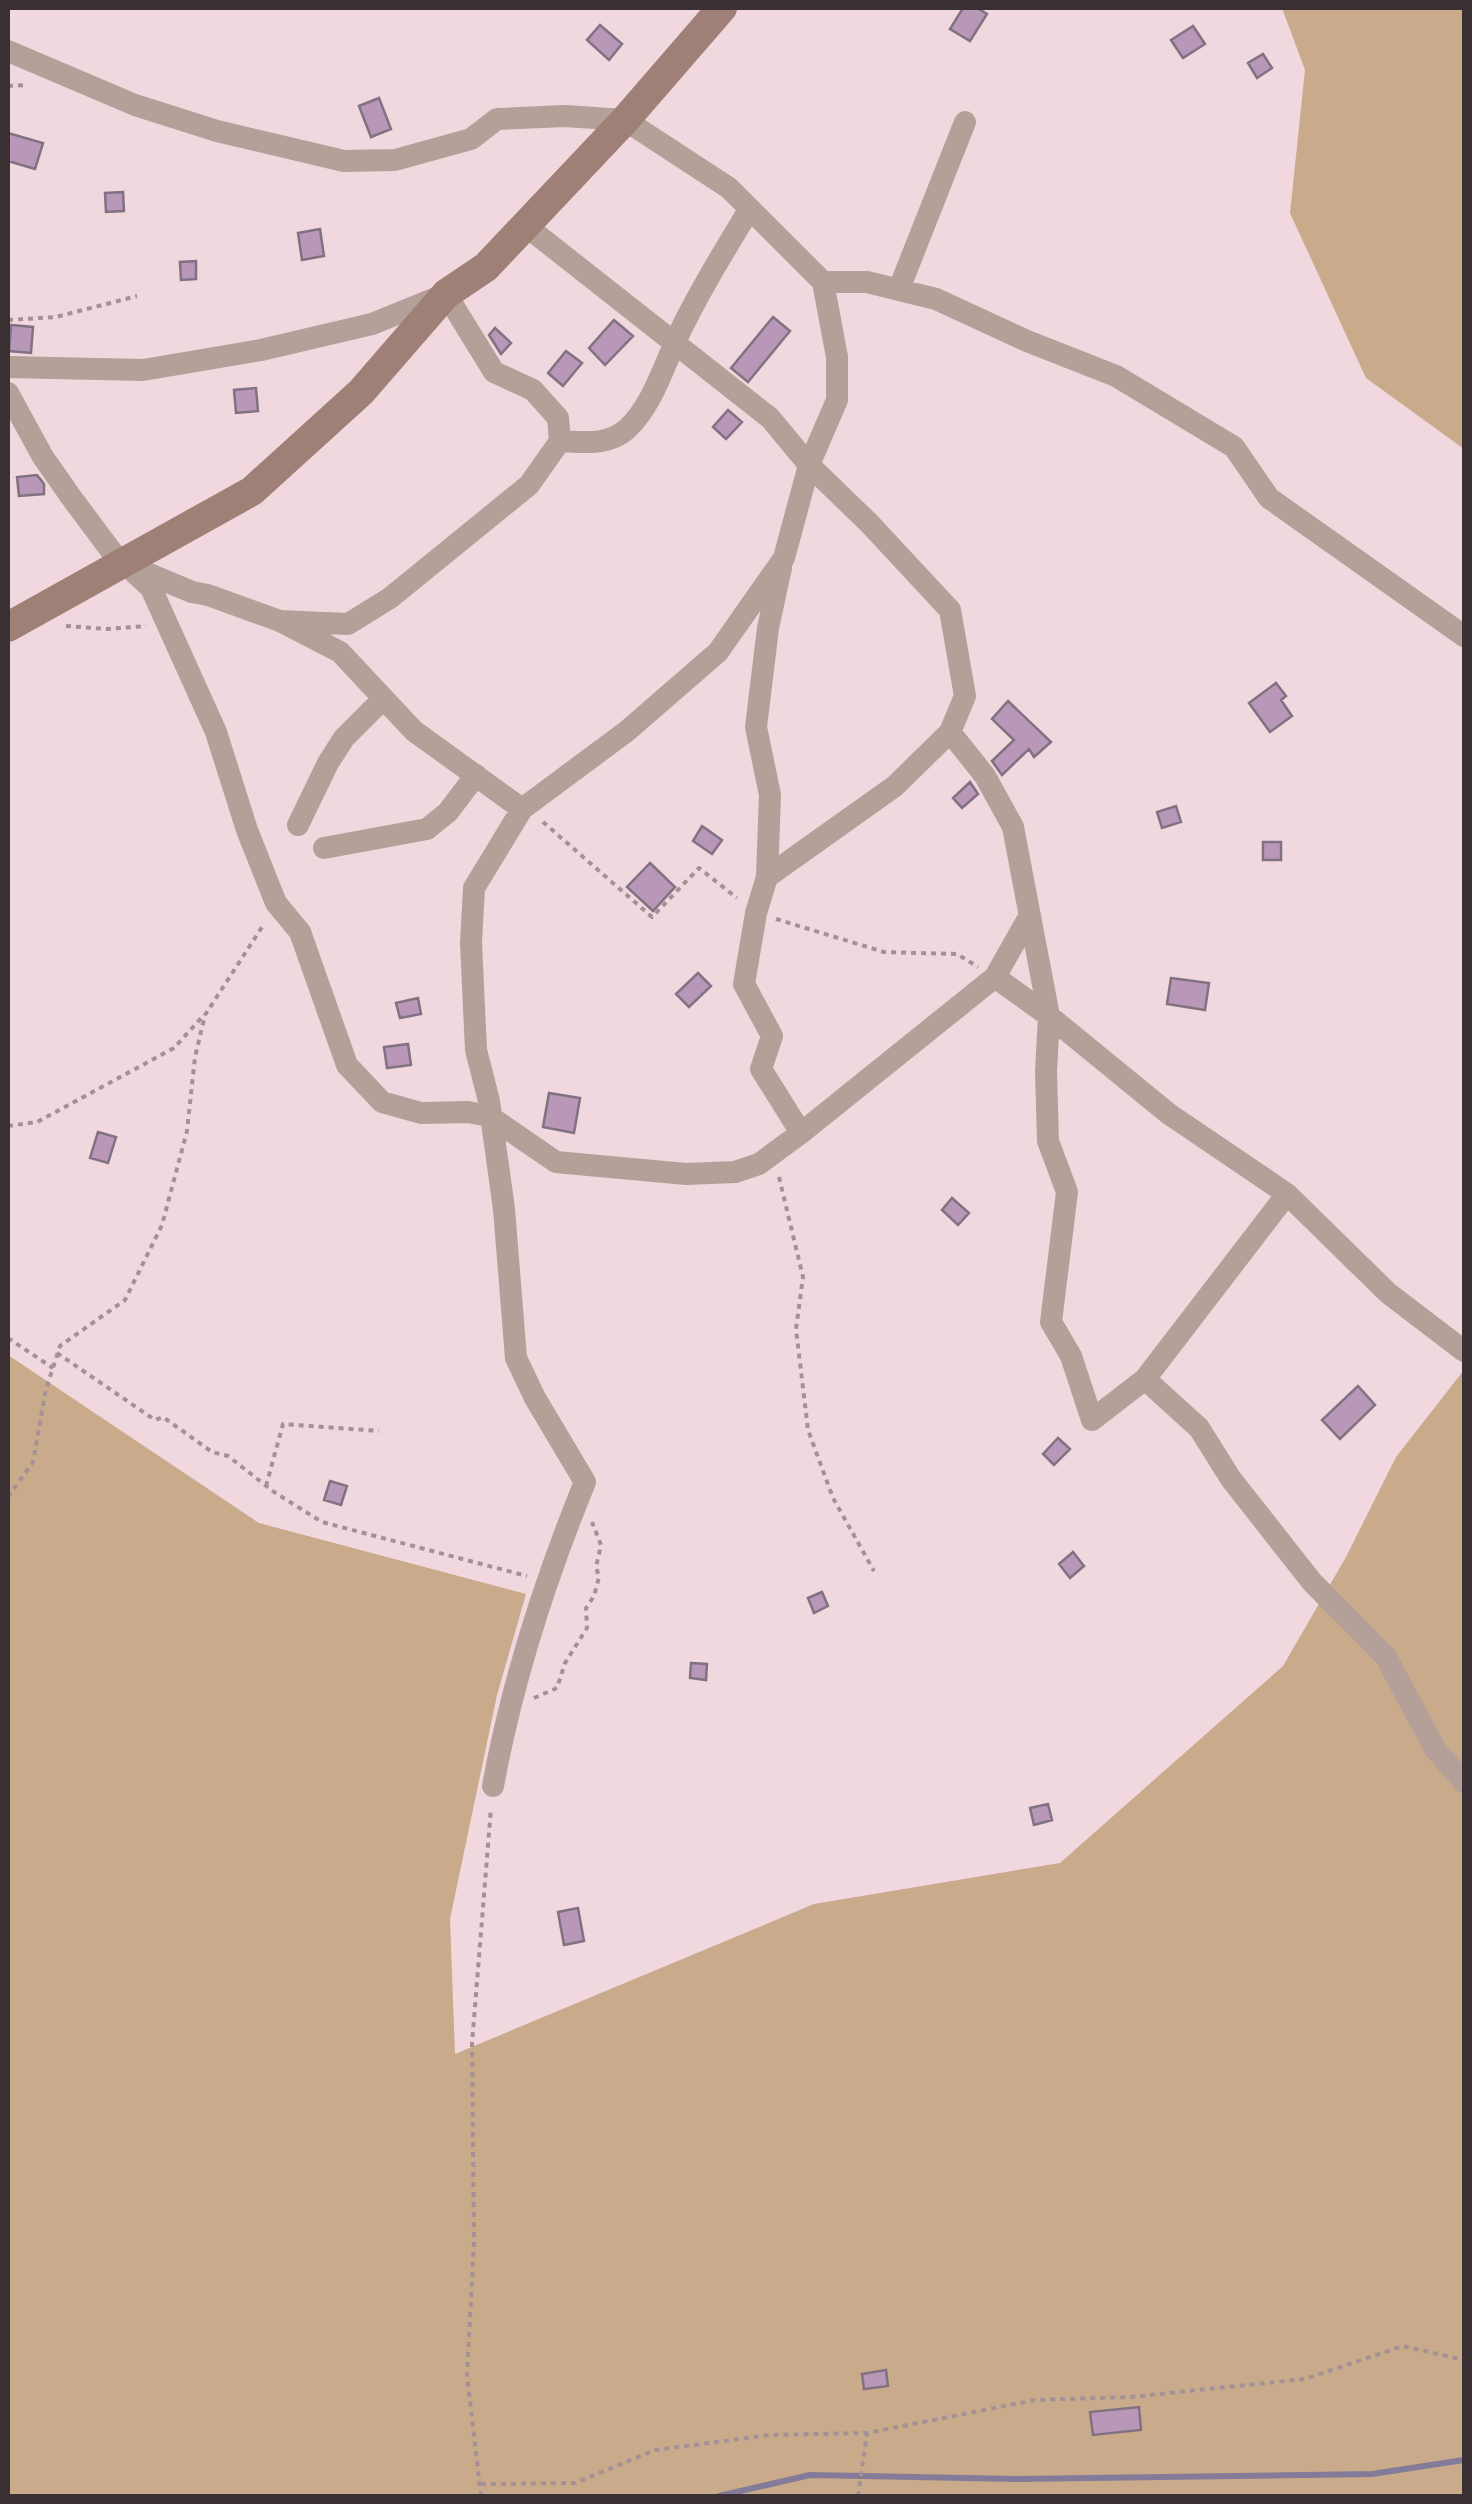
<svg xmlns="http://www.w3.org/2000/svg" width="1472" height="2504" font-family="'Sofia Sans Condensed',sans-serif">
  <style>
    .green { fill: #c9ab8b }
    .lines { fill: none; stroke-linecap: round; stroke-linejoin: round }
    .stream { stroke: #837b99; stroke-width: 6 }
    .building { fill: #b997b9; stroke: #817281; stroke-width: 2.5 }
    .path { stroke: #a49196; stroke-width: 4; stroke-dasharray: 5 5; stroke-linecap: butt }
    .street { stroke: #b59f99; stroke-width: 22 }
    .secondary { stroke: #9f8077; stroke-width: 30 }
  </style>
  <rect width="100%" height="100%" fill="#f1d7de"/>
  <!-- green -->
  <path class="green" d="M1282,8h182v441l-98,-71 -76,-165 15,-143z
    M8,1355l251,168 267,71 -29,101 -47,224 5,135 359,-150 246,-41 223,-197 63,-109 50,-100 68,-87v1126h-1456z"/>
  <g class="lines">
    <!-- stream -->
    <path class="stream" d="M719,2496l91,-21 207,4 355,-5 92,-14"/>
  </g>
  <!-- building -->
  <path class="building" d="M963,8h14l10,6 -17,27 -20,-12z
    M600,25l22,19 -13,16 -22,-20z
    M1193,26l12,18 -22,14 -12,-18z
    M1263,54l9,14 -15,10 -9,-15z
    M379,98l12,31 -20,8 -12,-31z
    M8,133l35,10 -8,26 -27,-8z
    M123,192l1,19 -18,1 -1,-19z
    M320,229l4,27 -22,4 -4,-27z
    M196,261v18l-15,1 -1,-18z
    M773,317l17,14 -42,51 -17,-14z
    M614,320l19,16 -28,29 -16,-17z
    M11,325l22,2 -2,26 -22,-2z
    M495,328l16,15 -10,11 -12,-19z
    M566,351l16,12 -19,23 -15,-13z
    M256,388l2,23 -22,2 -2,-23z
    M728,410l14,12 -16,17 -13,-12z
    M37,475l7,9v10l-25,2 -2,-19z
    M1276,683l10,13 -5,4 11,16 -22,16 -21,-29z
    M1008,701l43,41 -17,15 -5,-8 -27,26 -10,-14 22,-21 -22,-21z
    M970,782l8,12 -16,14 -9,-10z
    M1176,806l5,16 -19,6 -5,-16z
    M702,826l20,14 -10,14 -19,-13z
    M1263,842h18v18h-18z
    M650,863l25,24 -22,24 -26,-24z
    M698,973l13,13 -22,21 -13,-13z
    M1171,978l38,5 -4,27 -38,-6z
    M418,998l3,16 -21,4 -4,-15z
    M408,1044l3,21 -24,3 -3,-21z
    M549,1093l31,5 -6,35 -31,-6z
    M98,1132l18,5 -8,26 -18,-5z
    M952,1198l17,15 -11,12 -16,-15z
    M1358,1386l17,19 -35,34 -18,-19z
    M1058,1438l12,11 -16,16 -11,-11z
    M330,1481l17,5 -6,19 -17,-5z
    M1073,1552l11,14 -14,12 -11,-14z
    M822,1592l6,14 -14,7 -6,-15z
    M691,1663l16,1 -1,16 -16,-2z
    M1048,1804l4,16 -18,5 -4,-17z
    M578,1908l6,33 -20,4 -6,-33z
    M886,2370l2,16 -24,3 -2,-15z
    M1139,2407l2,23 -48,5 -3,-23z"/>
  <g class="lines">
    <!-- path -->
    <path class="path" d="M8,86l20,-1
      M8,320l48,-3 81,-21
      M66,626l41,3 39,-3
      M543,822l109,95 47,-49 38,30
      M776,919l108,33 73,2 21,13
      M8,1126l29,-4 137,-74 30,-33
      M779,1177l24,100 -7,52 12,101 25,68 41,73
      M8,1338l45,30
      M57,1353l98,67 8,-3 49,35 16,4 46,36 48,30 205,54
      M266,1486l17,-62 96,7
      M8,1497l25,-35 13,-73 14,-43 65,-46 37,-75 25,-94 8,-74 10,-42 59,-91
      M534,1698l23,-10 8,-25 22,-35 -1,-20 8,-12 5,-19 -3,-10 5,-22 -9,-23
      M481,2484l94,-1 80,-33 115,-15 97,-2 168,-33 95,-3 175,-18 98,-33 61,14
      M481,2496l-14,-121 7,-133 -2,-198 19,-236
      M858,2496l9,-63"/>
    <!-- street -->
    <path class="street" d="M8,51l127,54 82,26 127,30 51,-1 76,-21 26,-20 68,-3 60,4 104,68 94,94 14,75v43l-28,65 -25,93 -66,94 -91,79 -105,78 -48,79 -3,55 5,107 13,51 15,108 12,149 19,40 50,84c-40,98 -73,200 -92,304
      M526,226l244,192 39,47 60,58 81,87 15,86 -15,36 35,44 28,51 36,189 -3,56 2,69 19,51 -16,130 20,34 21,64 53,-41 142,-185
      M823,282h44l69,17 91,42 89,35 118,71 35,51 195,138
      M899,289l66,-167
      M8,367l135,3 118,-20 111,-26 74,-30 48,78 39,18 25,28 2,23 -31,44 -139,113 -42,26 -68,-3
      M8,393l35,64 28,40 41,55 39,36 65,144 31,98 29,73 24,29 47,133 35,37 39,11 47,-1 21,4 67,46 130,12 49,-2 24,-8 42,-31 194,-156 34,-60
      M560,441c23,1 48,5 67,-12 24,-22 36,-60 49,-89 21,-45 47,-87 73,-130
      M781,568l-13,60 -12,99 14,68 -3,82 -11,36 -12,71 28,52 -11,33 40,64
      M137,569l55,23 16,3 72,26 60,31 74,79 108,78
      M298,825l30,-62 16,-25 39,-39
      M324,848l103,-19 21,-17 28,-37
      M767,877l128,-91 55,-54
      M995,977l54,39 120,98 118,80 101,99 76,58
      M1145,1379l54,49 32,51 81,103 74,75 49,92 29,33"/>
    <!-- secondary -->
    <path class="secondary" d="M8,627l244,-136 109,-99 85,-98 40,-27 139,-147 97,-112"/>
  </g>
  <!-- border -->
  <rect width="1472" height="2504" fill="none" stroke="#3a3033" stroke-width="20"/>
</svg>
